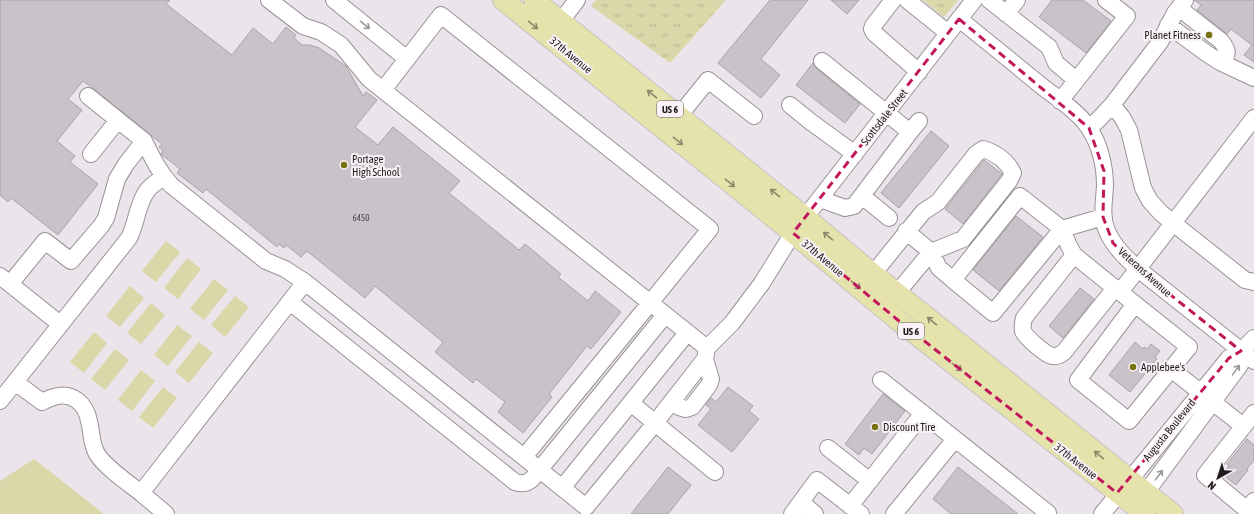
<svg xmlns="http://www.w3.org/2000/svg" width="1254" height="514" font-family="'Asap Condensed',sans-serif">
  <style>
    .grass { fill: url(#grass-tufts) }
    .pitch { fill: #dad7a8 }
    .building { fill: #c9c3c9; stroke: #a9a3a8 }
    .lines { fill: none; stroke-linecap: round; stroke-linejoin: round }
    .minor-casing { stroke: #989297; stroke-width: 18 }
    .major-casing { stroke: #c4c4c4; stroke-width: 22 }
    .minor { stroke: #fff; stroke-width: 16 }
    .major { stroke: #e6e2ac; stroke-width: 20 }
    .oneway { stroke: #9a9899 }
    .oneway2 { stroke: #8c886c }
    .marked { fill: none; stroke: #c2185b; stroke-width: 3; stroke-dasharray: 8 5; stroke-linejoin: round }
    .poi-dot { fill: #787112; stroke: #f9f3f8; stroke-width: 1.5 }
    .labels { text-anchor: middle; stroke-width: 4; stroke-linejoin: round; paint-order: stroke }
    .number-label { font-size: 9px; fill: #494548 }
    .shield { fill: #f9f3f8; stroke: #605c5f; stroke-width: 1 }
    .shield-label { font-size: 10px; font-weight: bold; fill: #1e1b1d }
    .poi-label { font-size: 11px; fill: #1e1b1d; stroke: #f9f3f8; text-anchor: start }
    .street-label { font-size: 11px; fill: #1e1b1d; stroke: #f9f3f8 }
  </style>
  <defs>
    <pattern id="grass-tufts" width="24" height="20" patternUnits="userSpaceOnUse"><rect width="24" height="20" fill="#dad7a8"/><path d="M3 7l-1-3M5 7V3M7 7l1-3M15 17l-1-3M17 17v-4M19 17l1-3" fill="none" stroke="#bbb890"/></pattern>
  </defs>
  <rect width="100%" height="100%" fill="#ebe5eb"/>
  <!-- grass -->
  <path class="grass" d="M596,0h130l-56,63 -79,-57z
    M923,0h35l-14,17z"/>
  <!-- pitch -->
  <path class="pitch" d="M166,241l14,11 -24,30 -14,-11z
    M187,258l14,11 -23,30 -14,-11z
    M214,279l14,11 -24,30 -14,-11z
    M130,286l14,12 -24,29 -14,-11z
    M235,296l14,11 -24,30 -14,-12z
    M151,303l14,12 -24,29 -14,-11z
    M177,325l15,11 -24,30 -14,-11z
    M94,332l13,11 -23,30 -14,-11z
    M199,342l14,11 -24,30 -14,-11z
    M115,349l14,11 -24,30 -14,-11z
    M141,370l14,11 -23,30 -14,-11z
    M163,387l14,11 -24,30 -14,-11z
    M34,459l70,55h-104v-33z"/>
  <!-- building -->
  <path class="building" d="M0,0h170l-4,4 66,51 21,-27 20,16 13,-17 10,8 -2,3 8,7h8l9,3 27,18 17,30 3,-4 11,8 -22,27 23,18 15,-18 67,54 -11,12 70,57 6,-6 36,30 -3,3 30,24 7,-10 26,21 -30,37 -4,-3 -38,48 3,3 -29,36 -25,-21 7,-10 -29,-23 -3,4 -38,-31 8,-10 -68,-56 -10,12 -58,-47 -6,6 -15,-12 -2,3 -5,-4 -2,3 -71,-58 -3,4 -26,-20 3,-4 -19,-15 2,-4 -4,-3 3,-3 -68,-55 -11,-8 -15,18 14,11 -25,31 18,15 -5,6 28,22 -40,51 -47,-37 -3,4 -8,-7z
    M770,0h38l-47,59 19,16 -19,23 -43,-35z
    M831,0h28l-12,14z
    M1052,0h31l28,21 -25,32 -47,-36z
    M1194,0h60v62l-10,-7 8,-10 -21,-16 -4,5 -30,-24 4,-5z
    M813,63l3,5 44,36 -15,19 -49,-38z
    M931,131l18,15 -50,62 -18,-15z
    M984,160l18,14 -39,50 -18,-15z
    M1016,216l27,21 -44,54 -26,-21z
    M1080,288l14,11 -31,39 -14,-12z
    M1135,342l8,7 1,-2 3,2 4,-5 9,7 -5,6 2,2 -27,33 -21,-17z
    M728,387l25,19 -4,5 10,8 -27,33 -34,-27 13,-16 -5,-4 5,-7 5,4z
    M883,394l22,17 -33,43 -8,-6 -5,7 -14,-11z
    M1247,439l7,6v15l-7,9 1,1 -12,15 -14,-11 7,-8 -2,-2z
    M668,467l23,18 -23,29h-37z
    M958,467l60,47h-67l-18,-15z"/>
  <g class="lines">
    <defs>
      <path id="minor" d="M269,0l34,26 18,6 20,13 28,34 338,269 25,-25 30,-40 31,-50 181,-233
        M334,0l73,59
        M893,0l-20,26 -1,3 2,4 45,39
        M907,0l41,33
        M989,0l60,47 7,16 20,17
        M1179,8l42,33c7,9 8,13 1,22
        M1006,14l11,-14
        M959,19c29,23 57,46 85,69 15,11 35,25 45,40 11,17 16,39 16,58 -1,16 -4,31 2,45 7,16 19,27 31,38l116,92
        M561,21l16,-21
        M1168,25l38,28 14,9 34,16
        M383,90l58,-75 269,214 -60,74 -126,154
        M1060,101l67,-85 -21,-16
        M790,105l21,17 44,32
        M1112,105l10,12 7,13 14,58 7,13 11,12 12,10 72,57 9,2
        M679,116l29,-36 46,36
        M1089,128l9,-8 14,-15 48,-63 15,-29 10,-13
        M910,132l9,-11
        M144,141c8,16 15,31 27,44l95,76 19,8 20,13 281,225 69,-84 -24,-20
        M91,154l27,-34
        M862,196l27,22
        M820,199l25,9 9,-2 56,-74 -88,-71
        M1103,217l-41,12 -69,84 -40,-33 67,-84 42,33 7,17 5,9c38,31 76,61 115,92l-60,74 -51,-41 57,-76
        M906,231l25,21 8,16 14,12
        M1074,255l-50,63c-1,4 -2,8 -1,13 3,7 22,23 29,25 5,1 8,-1 12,-4l51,-64
        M873,274l50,-62 15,-10 38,-48 7,-5c13,4 24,12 30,24l-4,8 -46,58 -32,13 -34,41
        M0,276l60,48
        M10,284l35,-43 26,20 30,-35 5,-8 11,-39 9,-15 18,-23 -56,-45
        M1120,292l134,-174
        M290,302l225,180c7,2 11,2 17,-3l133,-164
        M707,348l-2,11 -50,64 60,49
        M1171,369l72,57
        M881,380l167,133v1
        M15,382l27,20c4,-2 8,-4 12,-5 18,-6 32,7 35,24 3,11 2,23 8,33 8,13 31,29 44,39l164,-211
        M0,401l129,-163c8,-15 8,-34 18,-47 4,-6 11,-10 17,-14
        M672,401l7,6 7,2 6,-2 17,-22 2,-6 -6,-20
        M1254,413l-49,62 42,35 7,-9
        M828,448l42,33
        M562,488l125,-155
        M141,493l25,21
        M801,502l14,12
        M1139,502l101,-137 1,-14
        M850,506l73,-93
        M792,514l25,-34 44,34
        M894,514l61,-75
        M1102,514l127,-156 12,-7 13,-13"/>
      <path id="major" d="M503,0l290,233 106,88 246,193
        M534,0l271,217 68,57 300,240"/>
    </defs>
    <!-- minor casing -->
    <use href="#minor" class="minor-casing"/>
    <!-- major casing -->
    <use href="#major" class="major-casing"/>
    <!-- minor -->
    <use href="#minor" class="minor"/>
    <!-- major -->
    <use href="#major" class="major"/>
  </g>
  <!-- one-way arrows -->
  <defs><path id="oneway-shaft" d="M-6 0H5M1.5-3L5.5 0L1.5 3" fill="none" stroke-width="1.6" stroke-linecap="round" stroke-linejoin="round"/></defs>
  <g class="oneway">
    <use href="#oneway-shaft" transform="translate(365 25) rotate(39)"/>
    <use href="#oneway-shaft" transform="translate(1236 370) rotate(-54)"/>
    <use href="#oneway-shaft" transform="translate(1159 475) rotate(-54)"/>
  </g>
  <g class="oneway2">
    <use href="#oneway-shaft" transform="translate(533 25) rotate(39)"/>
    <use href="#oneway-shaft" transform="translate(652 94) rotate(-141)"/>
    <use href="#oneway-shaft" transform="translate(678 141) rotate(39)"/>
    <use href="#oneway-shaft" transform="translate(730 183) rotate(39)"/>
    <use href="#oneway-shaft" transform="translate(775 193) rotate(-141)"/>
    <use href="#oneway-shaft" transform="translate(828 236) rotate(-140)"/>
    <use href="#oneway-shaft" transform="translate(856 285) rotate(40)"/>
    <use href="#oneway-shaft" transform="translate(932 321) rotate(-141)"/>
    <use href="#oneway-shaft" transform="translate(957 367) rotate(38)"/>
    <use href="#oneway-shaft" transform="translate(1099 455) rotate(-141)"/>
  </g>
  <!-- marked area -->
  <path class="marked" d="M959,19l130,109 15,43 -1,46 10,26 25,26 103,82 -12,7 -112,135 -218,-172 -106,-88z"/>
  <!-- markers -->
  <g class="poi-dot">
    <circle cx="1209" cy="35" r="4"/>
    <circle cx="344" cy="165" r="4"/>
    <circle cx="1133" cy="367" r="4"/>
    <circle cx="875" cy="427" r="4"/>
  </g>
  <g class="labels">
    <!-- number labels -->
    <g class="number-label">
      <text x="361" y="221">6450</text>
    </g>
    <!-- shield labels -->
    <g class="shield">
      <rect x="657" y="101" width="26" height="16" rx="3"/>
      <rect x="898" y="323" width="26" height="16" rx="3"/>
    </g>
    <g class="shield-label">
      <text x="670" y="113">US 6</text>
      <text x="911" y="335">US 6</text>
    </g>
    <!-- poi labels -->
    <g class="poi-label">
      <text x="1201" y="39" text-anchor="end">Planet Fitness</text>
      <text x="352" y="163">Portage<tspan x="352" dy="13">High School</tspan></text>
      <text x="1141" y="371">Applebee's</text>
      <text x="883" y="431">Discount Tire</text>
    </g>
    <!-- street labels -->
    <g class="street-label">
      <text transform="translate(571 55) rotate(39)" y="4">37th Avenue</text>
      <text transform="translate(884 117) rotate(-52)" y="4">Scottsdale Street</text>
      <text transform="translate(823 258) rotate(40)" y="4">37th Avenue</text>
      <text transform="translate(1145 272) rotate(42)" y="4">Veterans Avenue</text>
      <text transform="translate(1169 430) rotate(-51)" y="4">Augusta Boulevard</text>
      <text transform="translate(1076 461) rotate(38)" y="4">37th Avenue</text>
    </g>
  </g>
  <!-- north arrow -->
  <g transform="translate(1218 478) rotate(219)" stroke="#f9f3f8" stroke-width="3" paint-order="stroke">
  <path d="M0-3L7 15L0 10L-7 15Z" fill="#1e1b1d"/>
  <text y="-6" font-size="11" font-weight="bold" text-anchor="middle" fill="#1e1b1d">N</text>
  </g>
</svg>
